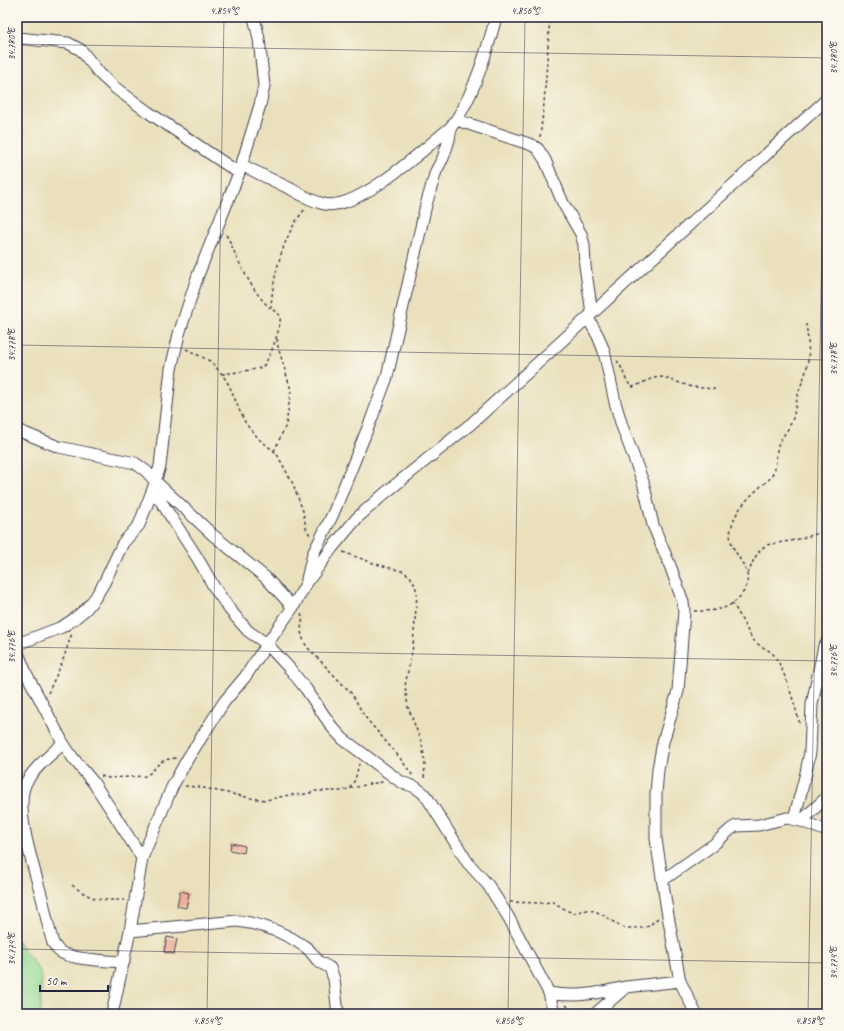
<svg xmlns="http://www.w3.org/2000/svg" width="844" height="1031" font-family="Caveat,sans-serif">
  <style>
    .green { fill: #95da94; stroke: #5c7e68 }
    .building { fill: #efae9a }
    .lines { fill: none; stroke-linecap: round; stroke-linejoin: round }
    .minor-casing { stroke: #403e4e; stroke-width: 13 }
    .path { stroke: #403e4e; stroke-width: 1.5; stroke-dasharray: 3 3; stroke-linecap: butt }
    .minor { stroke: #fff; stroke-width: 11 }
    .ticks { fill: none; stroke: #22223b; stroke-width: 1; stroke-opacity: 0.45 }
    .neatline { fill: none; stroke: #22223b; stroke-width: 1.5 }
    .ticks-label { font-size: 10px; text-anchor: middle; fill: #22223b }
  </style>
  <rect width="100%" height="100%" fill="#fbf7ec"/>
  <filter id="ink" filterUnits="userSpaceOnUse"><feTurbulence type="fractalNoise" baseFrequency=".025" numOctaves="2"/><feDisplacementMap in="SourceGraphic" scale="8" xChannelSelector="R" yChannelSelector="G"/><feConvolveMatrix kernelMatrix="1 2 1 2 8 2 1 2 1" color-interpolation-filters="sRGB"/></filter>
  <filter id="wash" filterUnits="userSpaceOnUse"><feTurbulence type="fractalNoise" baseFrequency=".012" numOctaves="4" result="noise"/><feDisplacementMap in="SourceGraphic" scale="16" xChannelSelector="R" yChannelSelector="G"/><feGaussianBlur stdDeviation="0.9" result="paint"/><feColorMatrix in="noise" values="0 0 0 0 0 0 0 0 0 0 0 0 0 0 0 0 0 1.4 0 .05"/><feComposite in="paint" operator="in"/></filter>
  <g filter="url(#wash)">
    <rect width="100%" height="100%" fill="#eae0bc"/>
    <!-- green -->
    <path class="green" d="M17,940l24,33v41h-24z"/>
    <g id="blocks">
      <!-- building -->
      <path class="building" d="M231,843l14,3 -1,7 -14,-3z
        M180,891l9,2 -3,15 -9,-2z
        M167,937l10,2 -3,15 -10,-2z"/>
    </g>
  </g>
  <g filter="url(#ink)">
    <use href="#blocks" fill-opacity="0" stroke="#403e4e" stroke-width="1"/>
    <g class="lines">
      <defs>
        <path id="minor" d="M17,38l51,5 13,7 19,24 14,13 34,25 91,61
          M457,120l75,25 6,4 7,11 18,43 18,31 3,11 1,21 7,47
          M242,165c16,8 32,16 49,24 10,6 21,12 33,15 33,8 102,-57 127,-77 22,-28 36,-76 45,-110
          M588,318l10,18 6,15 11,51 7,24 21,56 10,43 18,43 12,34 1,9 -6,80 -15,51 -5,27 -2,25v45l11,71 13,71 16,33
          M17,430l42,17 76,16 11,8 10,11 57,53 52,42 28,30
          M153,489l45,70 16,28 16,23 18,21 19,13 23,25 16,20 26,38 11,12 58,43 14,5 8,6 5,6 40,64 20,22 21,33 40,75 5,21
          M307,579l6,-25 20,-40 38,-94 16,-43 39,-172 10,-34 7,-13 6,-18 2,-13
          M63,743c-11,11 -32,27 -38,42 -11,28 11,88 18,117 3,14 6,28 10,41 2,3 4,6 6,8 11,9 50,10 65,11
          M794,819l12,-46 4,-21 2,-48 12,-58 3,-4
          M801,821l26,-24
          M142,858l-30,-47 -19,-29 -20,-24 -10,-15 -37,-70 -8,-20v-6l2,-4 42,-16 12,-8 12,-10 9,-11 9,-15 19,-40 16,-18 14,-36 7,-23 11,-97 8,-35 19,-59 41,-102 21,-68 4,-19 -5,-47 -5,-22
          M663,880l50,-35 18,-16 5,-3 23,-1 28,-7 14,3 26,10
          M130,931l107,-10c25,3 47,11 67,25 7,4 10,11 15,16 4,2 8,4 11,6l4,11 4,35
          M549,993c26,5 51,0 76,-6
          M112,1014l18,-83 12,-73 31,-73 15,-27 36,-56 21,-25 22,-33 26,-37 13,-23 26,-36 25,-30 27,-24 88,-71 355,-324
          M595,1014l31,-27 54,-6"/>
      </defs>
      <!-- minor casing -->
      <use href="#minor" class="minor-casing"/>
      <!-- path -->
      <path class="path" d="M540,137l4,-33 6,-87
        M226,235c5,7 7,15 11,23 9,18 18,36 33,50
        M186,349l24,12 12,13 7,11 12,29 5,10 14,16 14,11 4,5 15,28 10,27 3,17 5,9
        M617,361c7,7 7,22 16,26l20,-9 9,-1 30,10 23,2
        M222,374c8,-1 35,-4 40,-7 7,-5 20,-42 18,-50 -1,-4 -5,-6 -9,-8v-2c2,-32 13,-75 35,-99
        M274,451l12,-26 5,-35 -13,-43 -1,-11
        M343,552l33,12 26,7 8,5 5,9 2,9 -4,52 -8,40 3,21 14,37 3,19 -1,18
        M748,574l6,-15 6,-9 6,-5 29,-5 32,-9
        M732,603c8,11 12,23 20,35 5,8 15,10 21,16 10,10 24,57 27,72
        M694,611c21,0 37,0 50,-20 14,-25 -19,-37 -13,-62 4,-18 15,-29 28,-41 4,-4 11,-8 13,-13 6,-9 3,-22 7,-32 3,-7 9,-12 11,-18 5,-9 5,-20 8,-30 2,-9 7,-18 9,-28 3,-14 1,-29 -1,-43
        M301,614c3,6 0,11 0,17 1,6 3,11 6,16l45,47 13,23 35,41 13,18
        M48,693l14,-30 10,-30
        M101,776l8,2 36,-2c14,-7 9,-16 31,-18
        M185,786l14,1 52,11 15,2 23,-5 18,-1 8,-3h25l29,-7 14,-2
        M350,788l5,-8 4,-16
        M72,885c21,16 27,15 52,15
        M510,902l29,1 14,-1 15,9 6,2 12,-3 9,1 10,5 13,9 7,3h17l7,-2 10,-9
        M566,1005l9,9"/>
      <!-- minor -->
      <use href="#minor" class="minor"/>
    </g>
  </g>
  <!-- ticks -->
  <path class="ticks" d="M17,44l810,14M17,345l810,15M17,647l810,14M17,949l810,14M207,1014l17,-997M508,1014l17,-997M808,1014l18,-997"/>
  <!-- margin -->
  <rect width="844" height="1031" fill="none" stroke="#fbf7ec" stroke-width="44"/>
  <!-- scale -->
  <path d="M40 985v6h68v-6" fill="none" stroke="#22223b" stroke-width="2"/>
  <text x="46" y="985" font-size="12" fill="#22223b" stroke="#fbf7ec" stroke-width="3" paint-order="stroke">50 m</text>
  <rect x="22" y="22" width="800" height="987" class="neatline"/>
  <g class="ticks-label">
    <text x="224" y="14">4.854°S</text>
    <text x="525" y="14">4.856°S</text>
    <text transform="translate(11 44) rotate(-90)" y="4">34.780°E</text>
    <text transform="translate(833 58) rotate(-90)" y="4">34.780°E</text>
    <text transform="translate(11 345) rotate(-90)" y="4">34.778°E</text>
    <text transform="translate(833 359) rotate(-90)" y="4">34.778°E</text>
    <text transform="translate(11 647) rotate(-90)" y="4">34.776°E</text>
    <text transform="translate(833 661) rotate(-90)" y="4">34.776°E</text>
    <text transform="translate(11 949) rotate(-90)" y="4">34.774°E</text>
    <text transform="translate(833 963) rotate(-90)" y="4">34.774°E</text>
    <text x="207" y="1024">4.854°S</text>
    <text x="508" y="1024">4.856°S</text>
    <text x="809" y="1024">4.858°S</text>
  </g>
</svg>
